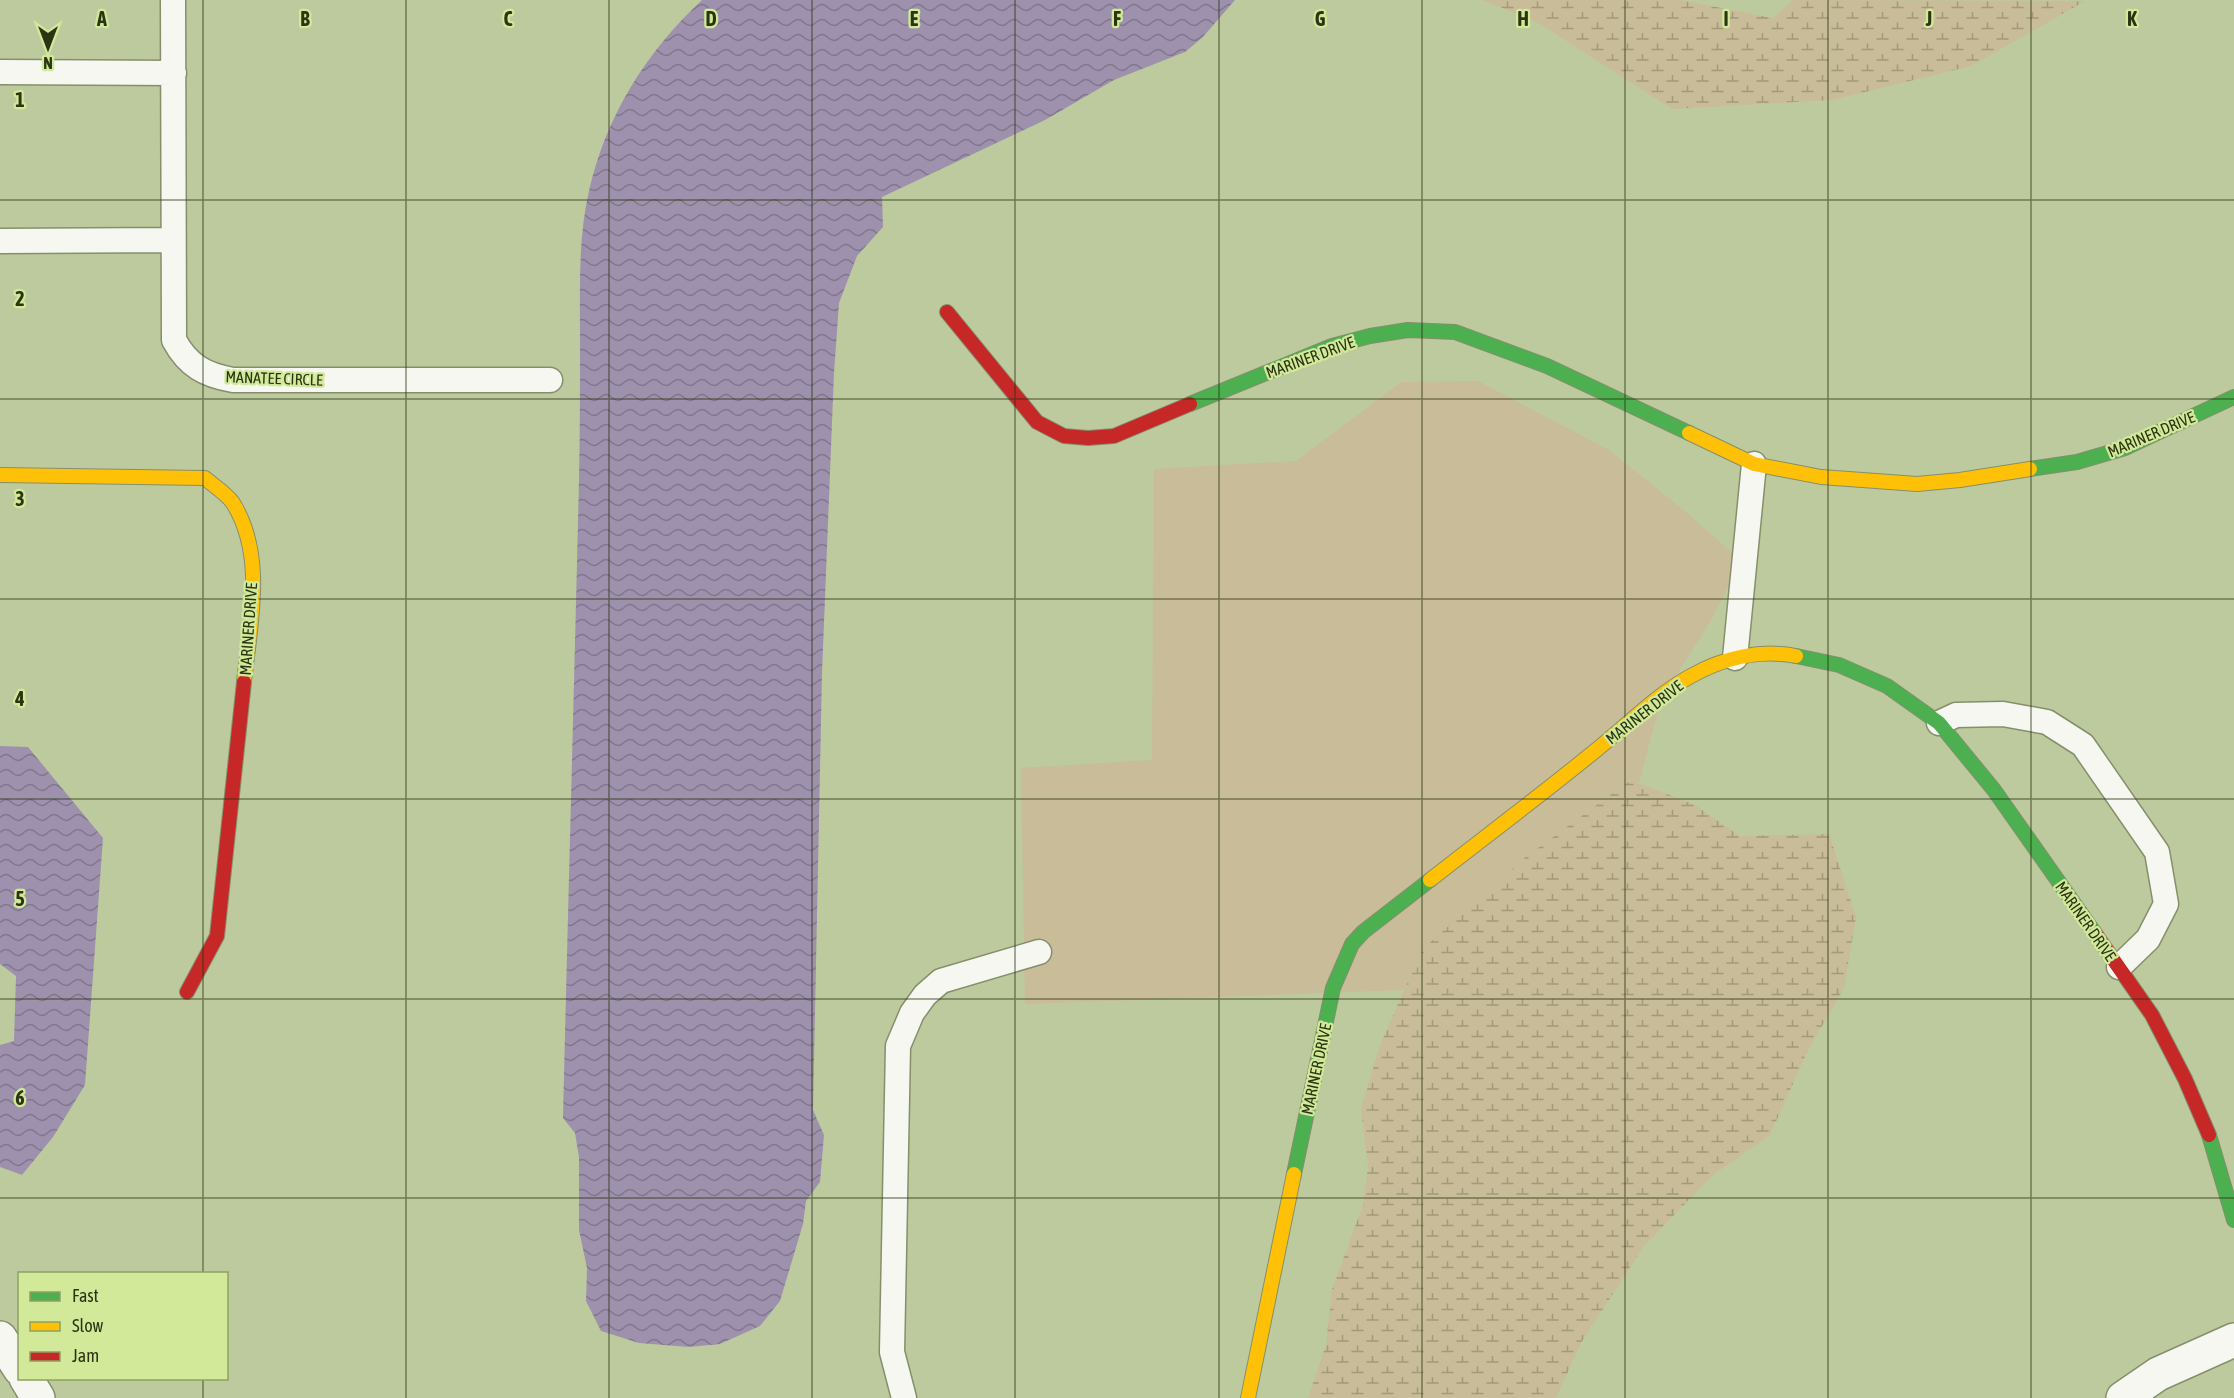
<svg xmlns="http://www.w3.org/2000/svg" width="2234" height="1398" font-family="'Asap Condensed',sans-serif">
  <style>
    .wetland { fill: url(#wetland-marsh) }
    .green { fill: #c9bc98 }
    .water { fill: url(#water-waves) }
    .lines { fill: none; stroke-linecap: round; stroke-linejoin: round }
    .lane-casing { stroke: #858f6c; stroke-width: 27 }
    .street-casing { stroke: #858f6c; stroke-width: 36 }
    .fast-casing { stroke: #858f6c; stroke-width: 16 }
    .slow-casing { stroke: #858f6c; stroke-width: 16 }
    .jam-casing { stroke: #858f6c; stroke-width: 16 }
    .lane { stroke: #f5f7f0; stroke-width: 24 }
    .street { stroke: #f5f7f0; stroke-width: 33 }
    .fast { stroke: #4caf50; stroke-width: 14 }
    .slow { stroke: #ffc107; stroke-width: 14 }
    .jam { stroke: #c62828; stroke-width: 14 }
    .grid { fill: none; stroke: #2b3413; stroke-width: 1.5; stroke-opacity: 0.55 }
    .labels { text-anchor: middle; stroke-width: 4.5; stroke-linejoin: round; paint-order: stroke }
    .street-label { font-size: 16px; fill: #2b3413; stroke: #d1e999 }
    .grid-label { font-size: 20px; text-anchor: middle; font-weight: bold; fill: #2b3413; stroke: #d1e999; stroke-width: 4.5; stroke-linejoin: round; paint-order: stroke }
  </style>
  <defs>
    <pattern id="wetland-marsh" width="20" height="14" patternUnits="userSpaceOnUse" patternTransform="scale(1.5)"><rect width="20" height="14" fill="#c9bc98"/><path d="M1 5h8M5 5V1M11 12h8M15 12V8" fill="none" stroke="#a39a7b"/></pattern>
    <pattern id="water-waves" width="16" height="10" patternUnits="userSpaceOnUse" patternTransform="scale(1.5)"><rect width="16" height="10" fill="#9e91ad"/><path d="M0 5q4-4 8 0t8 0" fill="none" stroke="#81778c"/></pattern>
  </defs>
  <rect width="100%" height="100%" fill="#bdca9e"/>
  <!-- wetland -->
  <path class="wetland" d="M1482,0h198l93,18 20,-18 292,1 -114,65 -139,34 -160,9 -135,-87z
    M1631,780l64,25 45,31 89,-2 27,83 -12,71 -37,64 -37,83 -57,40 -69,71 -63,97 -25,55h-248l18,-53 6,-56 31,-84 5,-38 -7,-58 19,-64 42,-96 102,-91z"/>
  <!-- green -->
  <path class="green" d="M1478,381l131,69 72,58 61,53 -35,66 -46,72 -22,84 -9,-3 -106,78 -101,91 -19,41 -379,14 -4,-236 131,-8 2,-291 142,-8 105,-79z"/>
  <!-- water -->
  <path class="water" d="M702,0h533l-33,38 -17,14 -71,28 -69,40 -163,77 1,30 -26,29 -18,47 -5,70 -12,300 -9,437 11,25 -4,47 -14,19 -3,23 -23,77 -20,25 -40,18 -31,3 -50,-4 -38,-12 -15,-30 1,-33 -8,-38v-73l-4,-24 -12,-15c5,-213 11,-425 16,-638 1,-48 1,-96 1,-144 0,-48 -2,-98 9,-145 17,-75 57,-139 113,-191z
    M0,746l28,1 75,91 -18,247 -32,52 -31,38 -22,-8v-122l14,-4 2,-65 -16,-12z"/>
  <g class="lines">
    <defs>
      <path id="lane" d="M173,0l1,340c14,26 31,35 59,40h317
        M0,72l174,1
        M0,241l173,-1
        M1735,658l19,-194
        M1939,723l17,-8 47,-1 44,8 36,23 74,107 9,52 -18,35 -29,28
        M904,1398l-12,-46 6,-306 14,-33 13,-18 16,-14 98,-29"/>
      <path id="street" d="M0,1338l20,31
        M26,1378l12,20
        M2123,1398l35,-24 76,-34"/>
      <path id="fast" d="M1190,404l142,-58 38,-10 38,-6 47,2 92,34 142,67
        M2030,469l47,-7 48,-14 109,-51
        M1796,656l43,9 48,21 52,37 55,67 100,142
        M2209,1135l25,85
        M1294,1174l39,-186 19,-44 11,-12 67,-52"/>
      <path id="slow" d="M1689,433l65,31 67,13 96,7 43,-4 70,-11
        M0,475l205,3c9,8 22,16 28,25 33,53 17,121 11,179
        M1430,880c55,-43 111,-85 165,-129 31,-25 61,-56 96,-75 32,-18 69,-27 105,-20
        M1248,1398l46,-224"/>
      <path id="jam" d="M947,312l90,110 27,14 24,2 26,-2 76,-32
        M2094,932l58,83 33,64 24,56
        M187,992l30,-56 27,-254"/>
    </defs>
    <!-- lane casing -->
    <use href="#lane" class="lane-casing"/>
    <!-- street casing -->
    <use href="#street" class="street-casing"/>
    <!-- fast casing -->
    <use href="#fast" class="fast-casing"/>
    <!-- slow casing -->
    <use href="#slow" class="slow-casing"/>
    <!-- jam casing -->
    <use href="#jam" class="jam-casing"/>
    <!-- lane -->
    <use href="#lane" class="lane"/>
    <!-- street -->
    <use href="#street" class="street"/>
    <!-- fast -->
    <use href="#fast" class="fast"/>
    <!-- slow -->
    <use href="#slow" class="slow"/>
    <!-- jam -->
    <use href="#jam" class="jam"/>
  </g>
  <!-- grid -->
  <path class="grid" d="M203,0v1274M406,0v1398M609,0v1398M812,0v1398M1015,0v1398M1219,0v1398M1422,0v1398M1625,0v1398M1828,0v1398M2031,0v1398M0,200h2234M0,399h2234M0,599h2234M0,799h2234M0,999h2234M0,1198h2234M203,1378v20"/>
  <g class="labels">
    <!-- street labels -->
    <g class="street-label">
      <text transform="translate(1310 357) rotate(-20)" y="6">MARINER DRIVE</text>
      <text transform="translate(274 378) rotate(2)" y="6">MANATEE CIRCLE</text>
      <text transform="translate(2151 434) rotate(-23)" y="6">MARINER DRIVE</text>
      <text transform="translate(248 629) rotate(-86)" y="6">MARINER DRIVE</text>
      <text transform="translate(1644 712) rotate(-38)" y="6">MARINER DRIVE</text>
      <text transform="translate(2086 921) rotate(55)" y="6">MARINER DRIVE</text>
      <text transform="translate(1316 1069) rotate(-78)" y="6">MARINER DRIVE</text>
    </g>
  </g>
  <g class="grid-label">
    <text x="102" y="26">A</text>
    <text x="305" y="26">B</text>
    <text x="508" y="26">C</text>
    <text x="711" y="26">D</text>
    <text x="914" y="26">E</text>
    <text x="1117" y="26">F</text>
    <text x="1320" y="26">G</text>
    <text x="1523" y="26">H</text>
    <text x="1726" y="26">I</text>
    <text x="1929" y="26">J</text>
    <text x="2132" y="26">K</text>
    <text x="20" y="107">1</text>
    <text x="20" y="306">2</text>
    <text x="20" y="506">3</text>
    <text x="20" y="706">4</text>
    <text x="20" y="906">5</text>
    <text x="20" y="1105">6</text>
  </g>
  <!-- legend -->
  <rect x="18" y="1272" width="210" height="108" fill="#d1e999" stroke="#8fa163" stroke-width="1.5"/>
  <rect x="30" y="1292" width="30" height="9" fill="#4caf50" stroke="#8fa163" stroke-width="1.5"/>
  <text x="72" y="1302" font-size="18" fill="#2b3413">Fast</text>
  <rect x="30" y="1322" width="30" height="9" fill="#ffc107" stroke="#8fa163" stroke-width="1.5"/>
  <text x="72" y="1332" font-size="18" fill="#2b3413">Slow</text>
  <rect x="30" y="1352" width="30" height="9" fill="#c62828" stroke="#8fa163" stroke-width="1.5"/>
  <text x="72" y="1362" font-size="18" fill="#2b3413">Jam</text>
  <!-- north arrow -->
  <g transform="translate(48 48) rotate(180)" stroke="#d1e999" stroke-width="4.5" paint-order="stroke">
  <path d="M0-4.5L10 22L0 15L-10 22Z" fill="#2b3413"/>
  <text y="-9" font-size="16" font-weight="bold" text-anchor="middle" fill="#2b3413">N</text>
  </g>
</svg>
